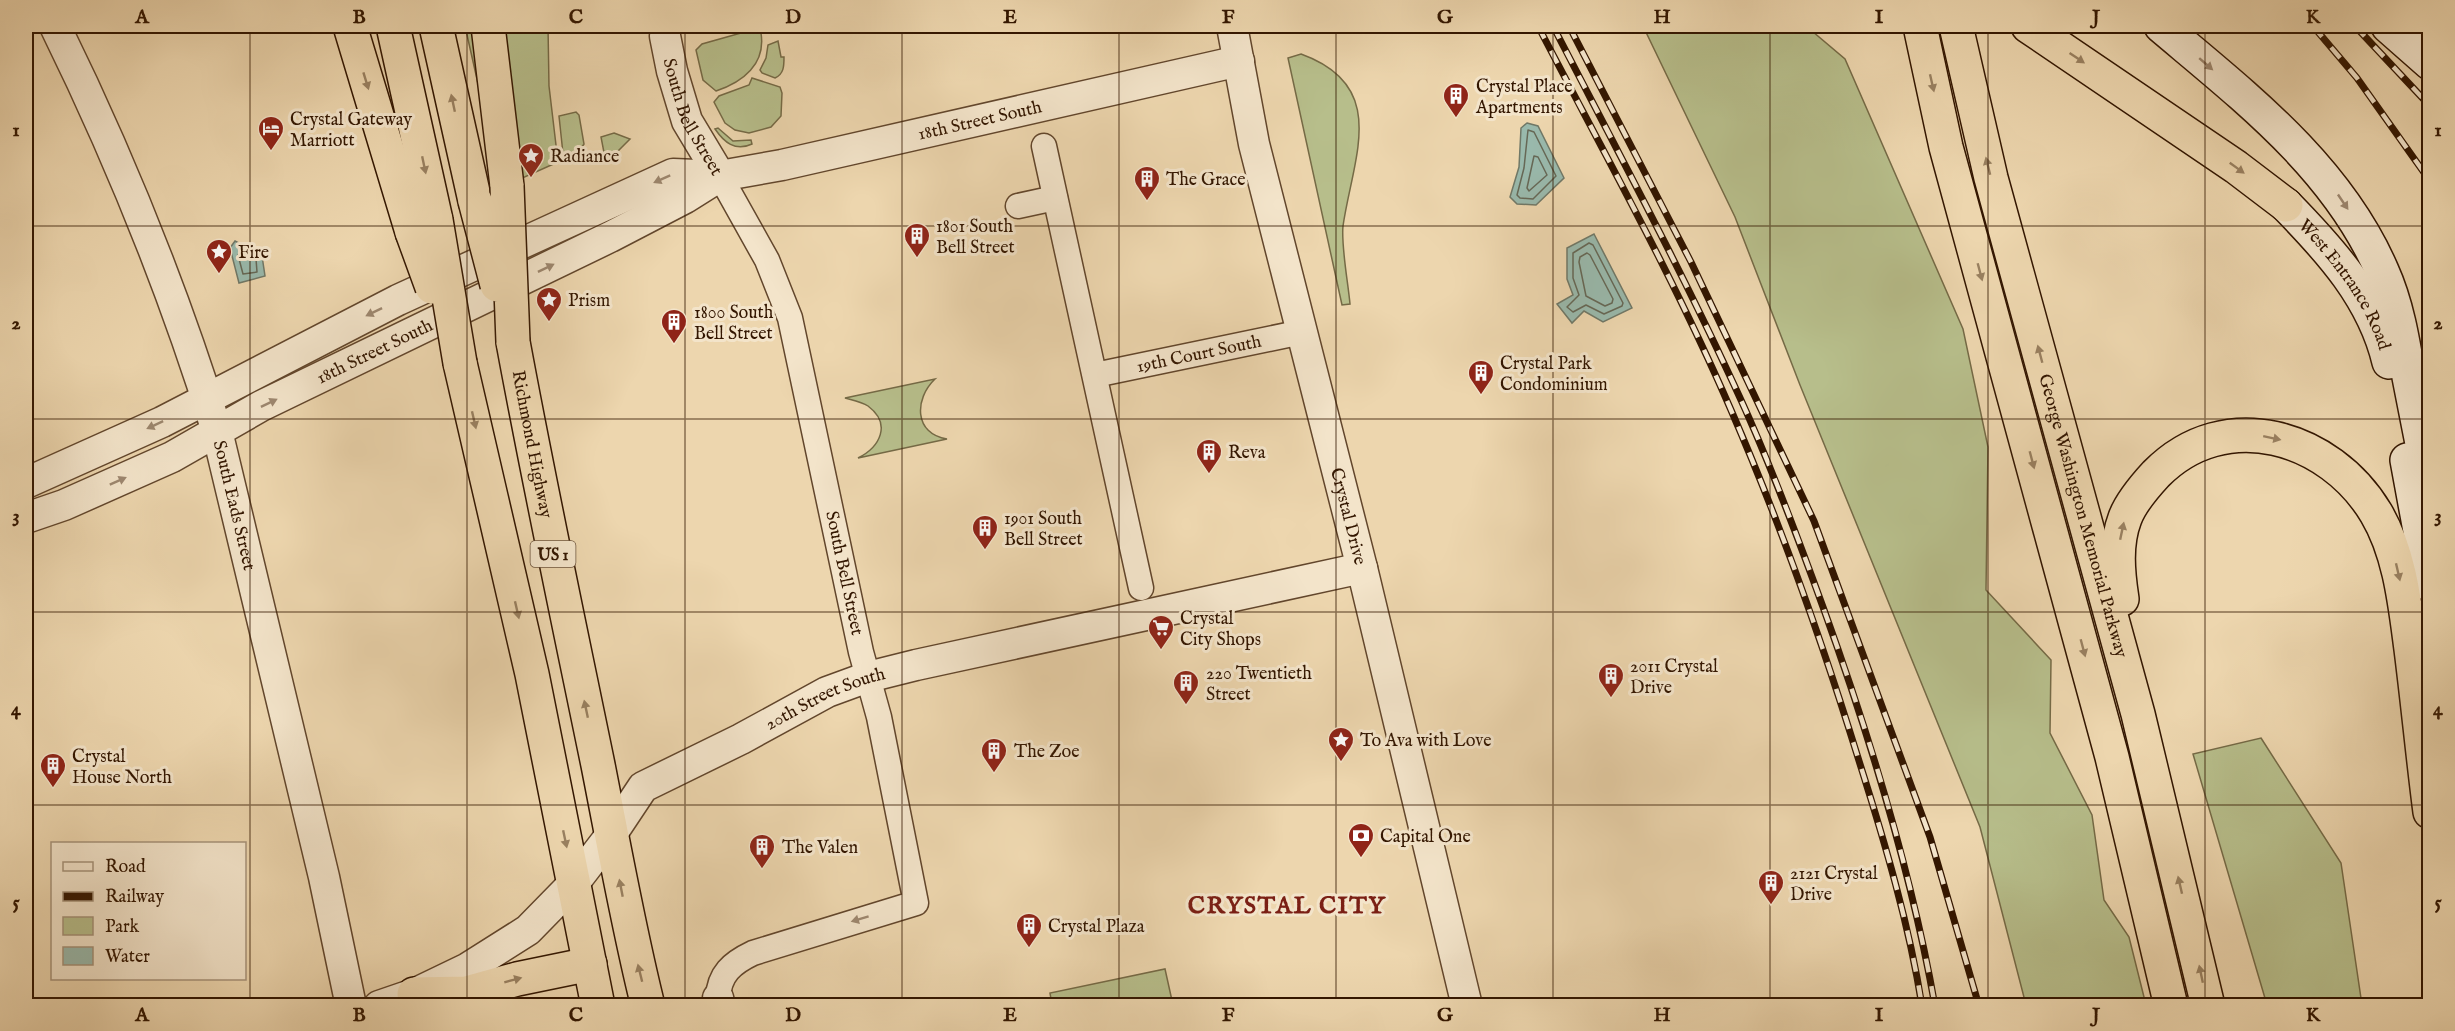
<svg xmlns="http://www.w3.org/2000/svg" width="2455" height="1031" font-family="'IM FELL English',serif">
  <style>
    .green { fill: #b7be8b; stroke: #756a46; stroke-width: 1.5 }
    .water { fill: #99b9ac; stroke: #707867; stroke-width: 1.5 }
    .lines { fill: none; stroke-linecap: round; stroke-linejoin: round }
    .shore { stroke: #666856; stroke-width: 1.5 }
    .minor-casing { stroke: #62462c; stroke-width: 27 }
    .tertiary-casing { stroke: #62462c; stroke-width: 33 }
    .secondary-casing { stroke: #331600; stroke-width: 36 }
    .trunk-casing { stroke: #331600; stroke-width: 36 }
    .motorway-casing { stroke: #331600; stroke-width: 36 }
    .minor { stroke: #f3e4ca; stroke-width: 24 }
    .tertiary { stroke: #f3e4ca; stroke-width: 30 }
    .secondary { stroke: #f3e4ca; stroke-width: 33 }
    .trunk { stroke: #edd6ae; stroke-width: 33 }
    .motorway { stroke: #edd6ae; stroke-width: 33 }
    .rail-casing { stroke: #331600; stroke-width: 7 }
    .rail { stroke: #f3e4ca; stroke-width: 4.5; stroke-dasharray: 14; stroke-linecap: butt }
    .trunk-bridge-casing { stroke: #331600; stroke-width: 36; stroke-linecap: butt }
    .trunk-bridge { stroke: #edd6ae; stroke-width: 33 }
    .oneway { fill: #998060 }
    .oneway2 { fill: #9d876f }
    .grid { fill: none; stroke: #331600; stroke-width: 1.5; stroke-opacity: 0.55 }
    .labels { text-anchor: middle; stroke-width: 6; stroke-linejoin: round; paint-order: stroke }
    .shield { fill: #f3e4ca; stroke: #6d543d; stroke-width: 1.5 }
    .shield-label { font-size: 16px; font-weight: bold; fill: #331600 }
    .poi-label { font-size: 18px; fill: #331600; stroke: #f3e4ca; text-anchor: start }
    .street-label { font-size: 18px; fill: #331600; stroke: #f3e4ca }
    .district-label { font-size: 24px; font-weight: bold; letter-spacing: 1.5px; fill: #7a1f14; stroke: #f3e4ca }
    .neatline { fill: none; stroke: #331600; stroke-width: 2 }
    .grid-label { font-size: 20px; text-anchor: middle; font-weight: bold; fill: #331600 }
  </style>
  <rect width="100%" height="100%" fill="#edd6ae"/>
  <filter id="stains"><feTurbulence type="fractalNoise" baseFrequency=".00333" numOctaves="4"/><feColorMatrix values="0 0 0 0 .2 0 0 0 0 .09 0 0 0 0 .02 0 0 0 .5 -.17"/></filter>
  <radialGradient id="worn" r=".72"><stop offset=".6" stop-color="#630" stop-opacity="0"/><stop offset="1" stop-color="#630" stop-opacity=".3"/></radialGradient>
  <!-- green -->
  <path class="green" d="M465,26h13l3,71z
    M500,26h48l1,60 9,76 -40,18z
    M1643,26h163l39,33 118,270 25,118 -2,143 65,70 -1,73 42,82 12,85 25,37 17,68h-120l-46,-178 -180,-442 -65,-168z
    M755,29l6,4c5,31 -18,49 -45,58l-13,-11 -7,-30 6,-6z
    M778,41l3,16h3c0,9 0,17 -9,21l-13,-5 -2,-3 6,-12 2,-13z
    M1301,54c89,32 52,103 42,172 -2,20 5,56 7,78l-8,1 -54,-247z
    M752,78l28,9 2,6 -1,23 -10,11 -22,6 -14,-3 -10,-7 -11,-21 5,-6 30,-11z
    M576,112l3,3 5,29 -10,15 -10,4 -5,-47z
    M718,128l15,13 18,-1 1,4c-17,8 -28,-2 -37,-15z
    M614,133l16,6 -24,24 -5,-26z
    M935,379c-21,20 -21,55 12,60l-89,19c22,-11 34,-34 10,-52 -6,-4 -16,-6 -23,-8z
    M2261,738l80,125 21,142h-95l-74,-251z
    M1165,969l8,36h-121l-2,-12z"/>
  <!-- water -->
  <path class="water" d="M1527,123l11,3 26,52 -28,27 -19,-1 -7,-7 9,-30 2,-39z
    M1594,234l38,74 -29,14 -19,-11 -12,12 -15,-19 16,-9 -6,-16v-31z
    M235,241l27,15 3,20 -26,7 -9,-35z"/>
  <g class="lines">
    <!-- shore -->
    <path class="shore" d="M1528,130l6,2 22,44 -23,23 -13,-1 -3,-3 7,-27z
      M1534,156l4,1 9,18 -18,16 -2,-3z
      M1589,243l4,2 30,58 -1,3 -18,8 -18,-9 -13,7 -6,-5 12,-12 -6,-17v-25z
      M240,252l16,7 1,13 -14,2 -5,-19z
      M1587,253l3,2 23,44 -1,4 -7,3 -19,-10 -7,-34 1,-5z"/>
    <defs>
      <g id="minor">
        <path d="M1044,146l97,442"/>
        <path d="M1018,206l37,-8"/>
        <path id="s1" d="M1095,375l207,-43"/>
        <path d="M718,998c1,-24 14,-35 35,-45l163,-50 -37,-186 -18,-65 -71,-334 -23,-58 -47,-84"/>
      </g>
      <g id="tertiary">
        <path id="s2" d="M55,26c64,130 119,266 162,405l107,446 27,129"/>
        <path id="s3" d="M1232,26l22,118 108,424 105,438"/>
        <path id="s4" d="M665,36l7,35 15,50 33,55"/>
        <path id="s5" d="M26,483l136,-61 236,-122 275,-126 47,2 62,-11 457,-104"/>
        <path id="s6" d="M26,518l38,-13 108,-48 89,-51 349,-169 75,-39 35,-22"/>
        <path d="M718,998l2,8"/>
        <path id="s7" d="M379,1006l35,-12 54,-26 60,-38 46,-47 37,-48 32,-48 98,-48 86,-47 41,-15 48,-12 446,-97"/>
      </g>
      <g id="secondary">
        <path d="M2161,26c84,71 176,141 221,245 15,33 21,70 27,106 7,36 14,71 21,107"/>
        <path d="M2388,26l42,37"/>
        <path id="s8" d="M2286,205c44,45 88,93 103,157"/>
        <path d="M2407,460l23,125"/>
      </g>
      <g id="trunk">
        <path d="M350,26l62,206"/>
        <path d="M393,26l43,194"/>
        <path d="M436,26l39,175"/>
        <path d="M488,26l19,160"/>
        <path id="s9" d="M513,342c26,141 56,282 85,423 16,81 30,161 50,241"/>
        <path d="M460,363l72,311 66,332"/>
        <path d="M414,994l53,-1 50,-14 73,-15"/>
      </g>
      <g id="motorway">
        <path d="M1920,26l26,121 166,610 59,249"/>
        <path id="s10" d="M1956,26l35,152 147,536 70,292"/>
        <path d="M2028,26l208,141 50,38"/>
        <path d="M2122,599c-4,-26 -7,-55 3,-81 6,-16 19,-31 31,-44 69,-70 174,-38 220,39 24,40 29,91 35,136 7,55 12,109 19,163"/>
      </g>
    </defs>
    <!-- minor casing -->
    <use href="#minor" class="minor-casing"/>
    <!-- tertiary casing -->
    <use href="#tertiary" class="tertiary-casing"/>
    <!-- secondary casing -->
    <use href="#secondary" class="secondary-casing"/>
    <!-- trunk casing -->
    <use href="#trunk" class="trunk-casing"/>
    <!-- motorway casing -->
    <use href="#motorway" class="motorway-casing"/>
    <!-- minor -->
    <use href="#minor" class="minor"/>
    <!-- tertiary -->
    <use href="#tertiary" class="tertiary"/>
    <!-- secondary -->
    <use href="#secondary" class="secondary"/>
    <!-- trunk -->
    <use href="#trunk" class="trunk"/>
    <!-- motorway -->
    <use href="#motorway" class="motorway"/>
    <defs>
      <path id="rail" d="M1538,26c66,127 136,252 193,384 50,115 92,234 129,354 25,79 49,160 62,242
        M1553,26c64,124 130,247 188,374 31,68 57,138 82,207 47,130 88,263 112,399
        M1569,26l122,236 123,259 116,316 49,169
        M2313,26l44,52 73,103
        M2355,26l75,80"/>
    </defs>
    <!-- rail casing -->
    <use href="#rail" class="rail-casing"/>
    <!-- rail -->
    <use href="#rail" class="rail"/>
    <defs>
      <path id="trunk-bridge" d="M507,186l6,156
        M475,201l22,84
        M436,220l24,143
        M412,232l20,55"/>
    </defs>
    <!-- trunk-bridge casing -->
    <use href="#trunk-bridge" class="trunk-bridge-casing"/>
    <!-- trunk-bridge -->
    <use href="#trunk-bridge" class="trunk-bridge"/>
  </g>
  <!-- one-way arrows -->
  <defs><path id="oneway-solid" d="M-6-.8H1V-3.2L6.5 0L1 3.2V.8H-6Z" transform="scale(1.5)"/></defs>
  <g class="oneway">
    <use href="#oneway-solid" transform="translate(2077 58) rotate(34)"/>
    <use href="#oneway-solid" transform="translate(366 81) rotate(73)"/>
    <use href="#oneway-solid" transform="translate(1932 83) rotate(77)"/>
    <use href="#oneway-solid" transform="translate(453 103) rotate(-102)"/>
    <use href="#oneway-solid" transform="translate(424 165) rotate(78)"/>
    <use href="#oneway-solid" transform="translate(1988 166) rotate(-104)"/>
    <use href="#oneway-solid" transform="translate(2237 168) rotate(36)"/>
    <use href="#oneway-solid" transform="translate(1980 272) rotate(75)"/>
    <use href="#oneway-solid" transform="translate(2040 354) rotate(-105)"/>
    <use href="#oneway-solid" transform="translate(474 420) rotate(77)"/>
    <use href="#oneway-solid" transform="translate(2272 438) rotate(12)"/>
    <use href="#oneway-solid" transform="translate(2032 460) rotate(75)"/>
    <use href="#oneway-solid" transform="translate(2122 531) rotate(-78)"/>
    <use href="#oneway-solid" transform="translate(2398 572) rotate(77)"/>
    <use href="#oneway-solid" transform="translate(517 610) rotate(77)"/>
    <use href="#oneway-solid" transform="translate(2083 648) rotate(75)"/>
    <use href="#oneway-solid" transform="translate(586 709) rotate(-102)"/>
    <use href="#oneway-solid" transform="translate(565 839) rotate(78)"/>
    <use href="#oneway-solid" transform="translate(2180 885) rotate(-103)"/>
    <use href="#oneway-solid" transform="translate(621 888) rotate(-101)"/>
    <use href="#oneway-solid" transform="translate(640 973) rotate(-104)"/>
    <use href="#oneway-solid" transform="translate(2201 974) rotate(-102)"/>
    <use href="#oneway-solid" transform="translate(513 980) rotate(-15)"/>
  </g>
  <g class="oneway2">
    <use href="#oneway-solid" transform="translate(2206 64) rotate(41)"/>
    <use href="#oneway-solid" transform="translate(662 179) rotate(156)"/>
    <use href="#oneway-solid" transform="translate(2343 202) rotate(56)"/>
    <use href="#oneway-solid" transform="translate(546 268) rotate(-26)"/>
    <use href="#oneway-solid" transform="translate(374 312) rotate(154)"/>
    <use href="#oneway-solid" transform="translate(269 403) rotate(-26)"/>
    <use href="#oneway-solid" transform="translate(155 425) rotate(155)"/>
    <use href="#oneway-solid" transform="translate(118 481) rotate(-24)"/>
    <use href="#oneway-solid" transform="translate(860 919) rotate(163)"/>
  </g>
  <!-- grid -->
  <path class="grid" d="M250,26v980M467,26v980M685,26v980M902,26v980M1119,26v980M1336,26v980M1553,26v980M1770,26v980M1988,26v980M2205,26v980M26,226h2404M26,419h2404M26,612h2404M26,805h2404"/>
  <!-- icons -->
  <defs>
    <symbol id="building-pin" viewBox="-11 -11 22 30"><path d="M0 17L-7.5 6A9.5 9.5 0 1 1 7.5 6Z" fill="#8f2418" stroke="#f3e4ca"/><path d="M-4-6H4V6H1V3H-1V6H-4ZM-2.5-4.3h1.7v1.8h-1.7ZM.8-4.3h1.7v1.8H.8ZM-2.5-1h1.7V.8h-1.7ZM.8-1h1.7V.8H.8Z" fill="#fff"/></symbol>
    <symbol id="hotel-pin" viewBox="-11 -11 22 30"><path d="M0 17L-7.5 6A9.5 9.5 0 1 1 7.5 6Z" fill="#8f2418" stroke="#f3e4ca"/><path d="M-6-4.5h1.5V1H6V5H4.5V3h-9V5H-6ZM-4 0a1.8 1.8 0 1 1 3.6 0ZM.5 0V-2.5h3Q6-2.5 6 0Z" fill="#fff"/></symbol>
    <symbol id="sight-pin" viewBox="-11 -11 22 30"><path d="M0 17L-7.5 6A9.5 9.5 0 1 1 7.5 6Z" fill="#8f2418" stroke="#f3e4ca"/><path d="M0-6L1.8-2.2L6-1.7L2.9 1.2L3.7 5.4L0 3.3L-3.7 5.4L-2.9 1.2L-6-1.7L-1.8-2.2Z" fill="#fff"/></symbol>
    <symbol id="supermarket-pin" viewBox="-11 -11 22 30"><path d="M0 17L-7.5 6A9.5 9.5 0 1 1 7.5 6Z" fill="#8f2418" stroke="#f3e4ca"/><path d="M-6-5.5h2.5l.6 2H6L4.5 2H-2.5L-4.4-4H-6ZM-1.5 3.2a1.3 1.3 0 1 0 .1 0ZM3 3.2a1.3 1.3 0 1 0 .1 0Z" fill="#fff"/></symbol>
    <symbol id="bank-pin" viewBox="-11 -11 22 30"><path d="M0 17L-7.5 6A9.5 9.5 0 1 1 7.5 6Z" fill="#8f2418" stroke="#f3e4ca"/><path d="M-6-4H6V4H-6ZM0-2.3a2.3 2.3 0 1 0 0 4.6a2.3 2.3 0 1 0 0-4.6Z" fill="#fff"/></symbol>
  </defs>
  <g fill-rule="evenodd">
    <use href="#building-pin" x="1441" y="81" width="30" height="40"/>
    <use href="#hotel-pin" x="256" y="114" width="30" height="40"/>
    <use href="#sight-pin" x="516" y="141" width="30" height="40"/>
    <use href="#building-pin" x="1132" y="164" width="30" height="40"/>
    <use href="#building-pin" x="902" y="221" width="30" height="40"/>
    <use href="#sight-pin" x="204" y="237" width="30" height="40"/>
    <use href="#sight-pin" x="534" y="285" width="30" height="40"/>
    <use href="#building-pin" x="659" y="307" width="30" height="40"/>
    <use href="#building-pin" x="1466" y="358" width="30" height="40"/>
    <use href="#building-pin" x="1194" y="437" width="30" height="40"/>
    <use href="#building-pin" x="970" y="513" width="30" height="40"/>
    <use href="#supermarket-pin" x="1146" y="613" width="30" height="40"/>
    <use href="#building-pin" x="1596" y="661" width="30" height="40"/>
    <use href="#building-pin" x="1171" y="668" width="30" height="40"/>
    <use href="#sight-pin" x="1326" y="725" width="30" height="40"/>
    <use href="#building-pin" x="979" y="736" width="30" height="40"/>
    <use href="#building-pin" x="38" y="751" width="30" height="40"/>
    <use href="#bank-pin" x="1346" y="821" width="30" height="40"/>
    <use href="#building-pin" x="747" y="832" width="30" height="40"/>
    <use href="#building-pin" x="1756" y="868" width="30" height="40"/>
    <use href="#building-pin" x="1014" y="911" width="30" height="40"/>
  </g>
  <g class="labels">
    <!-- shield labels -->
    <rect class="shield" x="530.5" y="541" width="45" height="26" rx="4.5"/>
    <g class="shield-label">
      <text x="553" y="560">US 1</text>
    </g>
    <!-- poi labels -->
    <g class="poi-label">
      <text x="1476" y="92">Crystal Place<tspan x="1476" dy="21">Apartments</tspan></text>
      <text x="290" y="125">Crystal Gateway<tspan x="290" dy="21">Marriott</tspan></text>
      <text x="550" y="162">Radiance</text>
      <text x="1166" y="185">The Grace</text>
      <text x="936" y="232">1801 South<tspan x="936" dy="21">Bell Street</tspan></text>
      <text x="238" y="258">Fire</text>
      <text x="568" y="306">Prism</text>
      <text x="694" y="318">1800 South<tspan x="694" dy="21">Bell Street</tspan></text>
      <text x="1500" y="369">Crystal Park<tspan x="1500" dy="21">Condominium</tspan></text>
      <text x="1228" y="458">Reva</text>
      <text x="1004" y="524">1901 South<tspan x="1004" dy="21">Bell Street</tspan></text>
      <text x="1180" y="624">Crystal<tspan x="1180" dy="21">City Shops</tspan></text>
      <text x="1630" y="672">2011 Crystal<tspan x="1630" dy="21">Drive</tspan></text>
      <text x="1206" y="679">220 Twentieth<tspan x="1206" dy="21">Street</tspan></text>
      <text x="1360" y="746">To Ava with Love</text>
      <text x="1014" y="757">The Zoe</text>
      <text x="72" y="762">Crystal<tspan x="72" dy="21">House North</tspan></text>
      <text x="1380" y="842">Capital One</text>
      <text x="782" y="853">The Valen</text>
      <text x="1790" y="879">2121 Crystal<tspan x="1790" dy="21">Drive</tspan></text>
      <text x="1048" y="932">Crystal Plaza</text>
    </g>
    <!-- street labels -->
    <g class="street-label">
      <text dy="6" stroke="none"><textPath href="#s4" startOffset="86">South Bell Street</textPath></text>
      <text dy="6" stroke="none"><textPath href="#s5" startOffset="1030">18th Street South</textPath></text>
      <text dy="6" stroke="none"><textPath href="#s8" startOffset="100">West Entrance Road</textPath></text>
      <text dy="6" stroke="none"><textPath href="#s6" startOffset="387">18th Street South</textPath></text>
      <text dy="6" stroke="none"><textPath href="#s1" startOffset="106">19th Court South</textPath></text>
      <text dy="6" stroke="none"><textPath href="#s9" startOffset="104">Richmond Highway</textPath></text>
      <text dy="6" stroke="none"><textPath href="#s2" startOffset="513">South Eads Street</textPath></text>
      <text dy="6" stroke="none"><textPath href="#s10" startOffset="506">George Washington Memorial Parkway</textPath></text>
      <text dy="6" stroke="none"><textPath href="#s3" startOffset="504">Crystal Drive</textPath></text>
      <text transform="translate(845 573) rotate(78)" y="6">South Bell Street</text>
      <text dy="6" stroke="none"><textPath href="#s7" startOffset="555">20th Street South</textPath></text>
    </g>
    <!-- district labels -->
    <g class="district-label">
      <text x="1287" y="913">CRYSTAL CITY</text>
    </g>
  </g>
  <!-- margin -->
  <rect width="2455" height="1031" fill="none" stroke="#edd6ae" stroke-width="66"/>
  <!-- legend -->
  <rect x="51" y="842" width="195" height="138" fill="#f3e4ca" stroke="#a69279" stroke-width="1.5"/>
  <rect x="63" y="862" width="30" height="9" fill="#f3e4ca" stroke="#a69279" stroke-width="1.5"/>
  <text x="105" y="872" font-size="18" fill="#331600">Road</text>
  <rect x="63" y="892" width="30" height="9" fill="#331600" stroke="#a69279" stroke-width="1.5"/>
  <text x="105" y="902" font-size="18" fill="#331600">Railway</text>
  <rect x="63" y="917" width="30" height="18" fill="#b7be8b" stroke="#a69279" stroke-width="1.5"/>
  <text x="105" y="932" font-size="18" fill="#331600">Park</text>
  <rect x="63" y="947" width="30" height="18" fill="#99b9ac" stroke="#a69279" stroke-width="1.5"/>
  <text x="105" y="962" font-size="18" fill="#331600">Water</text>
  <rect x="33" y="33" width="2389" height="965" class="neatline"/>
  <g class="grid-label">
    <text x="142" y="23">A</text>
    <text x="359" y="23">B</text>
    <text x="576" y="23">C</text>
    <text x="793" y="23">D</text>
    <text x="1010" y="23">E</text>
    <text x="1228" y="23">F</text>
    <text x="1445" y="23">G</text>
    <text x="1662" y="23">H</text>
    <text x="1879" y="23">I</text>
    <text x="2096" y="23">J</text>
    <text x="2313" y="23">K</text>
    <text x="16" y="136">1</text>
    <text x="2438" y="136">1</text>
    <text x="16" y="329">2</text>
    <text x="2438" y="329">2</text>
    <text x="16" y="522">3</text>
    <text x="2438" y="522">3</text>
    <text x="16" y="715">4</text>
    <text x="2438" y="715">4</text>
    <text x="16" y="908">5</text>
    <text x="2438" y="908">5</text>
    <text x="142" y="1021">A</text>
    <text x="359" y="1021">B</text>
    <text x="576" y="1021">C</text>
    <text x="793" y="1021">D</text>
    <text x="1010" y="1021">E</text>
    <text x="1228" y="1021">F</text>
    <text x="1445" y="1021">G</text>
    <text x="1662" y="1021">H</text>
    <text x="1879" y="1021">I</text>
    <text x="2096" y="1021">J</text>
    <text x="2313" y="1021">K</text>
  </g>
  <rect width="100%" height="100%" filter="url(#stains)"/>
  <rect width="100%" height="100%" fill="url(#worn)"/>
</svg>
